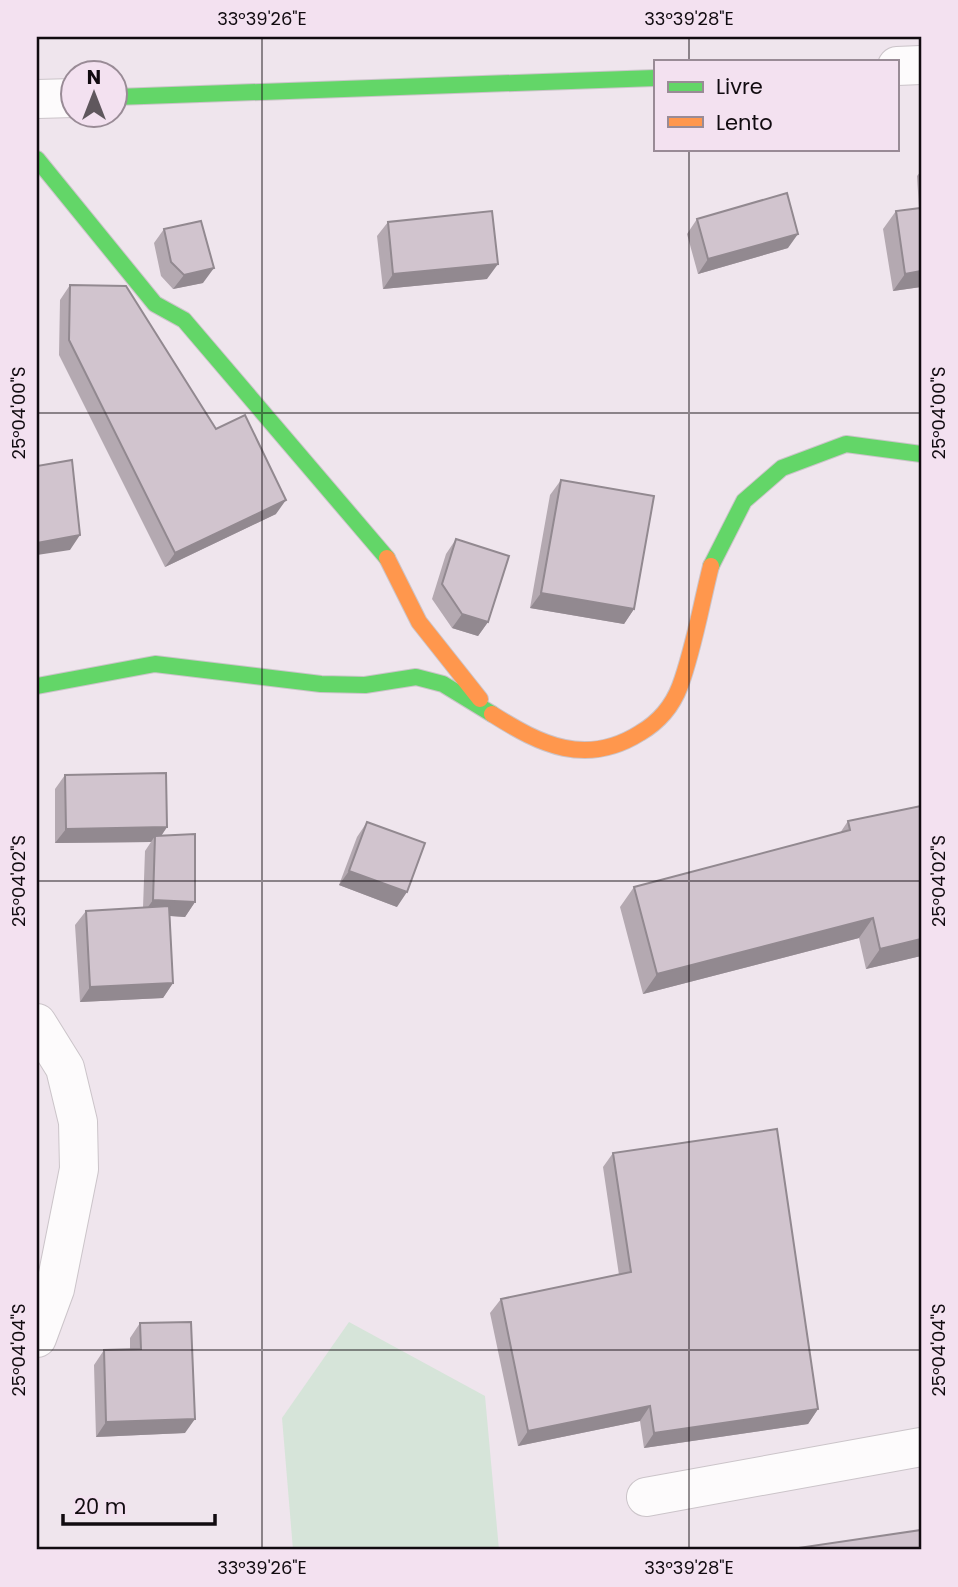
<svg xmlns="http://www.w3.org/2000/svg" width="958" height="1587" font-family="Poppins,sans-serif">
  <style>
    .green { fill: #d6e4d9 }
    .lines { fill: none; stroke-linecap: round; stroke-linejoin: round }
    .street-casing { stroke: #cbc4c9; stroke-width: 40 }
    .fast-casing { stroke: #cbc4c9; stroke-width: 18 }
    .slow-casing { stroke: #cbc4c9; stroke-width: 18 }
    .street { stroke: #fdfbfc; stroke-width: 38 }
    .fast { stroke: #63d668; stroke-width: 16 }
    .slow { stroke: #ff974d; stroke-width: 16 }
    .wall { fill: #b4a9b1 }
    .shaded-wall { fill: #928990 }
    .building { fill: #d1c4ce; stroke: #928990; stroke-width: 2 }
    .ticks { fill: none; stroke: #110b10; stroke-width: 2; stroke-opacity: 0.45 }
    .neatline { fill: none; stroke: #110b10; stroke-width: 2.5 }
    .ticks-label { font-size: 18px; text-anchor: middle; fill: #110b10 }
  </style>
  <rect width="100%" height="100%" fill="#efe5ed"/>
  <!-- green -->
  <path class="green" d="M349,1322l136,74 14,154h-206l-11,-132z"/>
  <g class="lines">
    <defs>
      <path id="street" d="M897,66l24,-1
        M37,99l37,-1
        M37,1023l28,45 13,54 1,47 -24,120 -18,49
        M646,1497l275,-50"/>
      <path id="fast" d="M116,97l539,-19
        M37,159l118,145 29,16 203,238
        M711,566l33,-65 38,-33 64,-24 75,10
        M37,686l118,-22 166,20 44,1 51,-8 27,7 49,30"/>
      <path id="slow" d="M387,558l32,64 61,77
        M492,714c49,31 94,53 148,19 19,-11 32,-26 40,-47 14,-38 21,-81 31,-120"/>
    </defs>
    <!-- street casing -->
    <use href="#street" class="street-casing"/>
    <!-- fast casing -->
    <use href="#fast" class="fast-casing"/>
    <!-- slow casing -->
    <use href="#slow" class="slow-casing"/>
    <!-- street -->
    <use href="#street" class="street"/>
    <!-- fast -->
    <use href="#fast" class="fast"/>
    <!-- slow -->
    <use href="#slow" class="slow"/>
  </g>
  <!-- wall -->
  <path class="wall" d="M921,171v116l-28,4 -10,-62 13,-18 23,-3 -2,-32z
    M697,219l91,29 -90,26 -11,-40z
    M388,222l99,57 -104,10 -6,-53z
    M164,229l39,54 -30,6 -12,-13 -7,-33z
    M70,285l146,144 60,85 -111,53 -106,-212 1,-55z
    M561,480l73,129 -10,15 -94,-16 20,-113z
    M456,539l32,83 -10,14 -26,-8 -20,-29 14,-45z
    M65,775l102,52 -6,9 34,66 -10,15 -15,-1 3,67 -10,15 -83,4 -5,-77 11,-14 57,-3 2,-57 6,-9 -96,1v-54z
    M848,821l73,135 -55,13 -7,-31 -216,56 -23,-87 14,-20 206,-54z
    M367,822l30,85 -58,-22 18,-48z
    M613,1153l205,256 -10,15 -164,24 -4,-27 -122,25 -28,-133 11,-14 118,-24 -16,-108z
    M140,1323l45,110 -89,4 -2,-72 10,-15 26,-1v-11z"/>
  <!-- shaded-wall -->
  <path class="shaded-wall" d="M798,234l-10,14 -90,26 10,-15z
    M498,264l-11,15 -104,10 10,-15z
    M214,268l-11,15 -30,6 11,-14z
    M921,271v16l-28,4 12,-17z
    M286,500l-10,14 -111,53 10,-14z
    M80,535l-10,15 -33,5v-12z
    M541,593l93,16 -10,15 -94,-16z
    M462,614l26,8 -10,14 -26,-8z
    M167,827l-10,15 -2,-6 -4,6 -96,1 11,-14z
    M349,871l58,21 -10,15 -58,-22z
    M153,900l42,2 -10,15 -42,-3z
    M873,918l-14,20 -216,56 14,-20z
    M921,939v17l-55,13 14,-20z
    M173,983l-10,15 -83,4 10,-15z
    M650,1406l-10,15 -122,25 10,-15z
    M818,1409l-10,15 -164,24 10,-15z
    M195,1419l-10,14 -89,4 10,-15z"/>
  <!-- building -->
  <path class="building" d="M787,193l11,41 -90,25 -11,-40z
    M921,208v63l-16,3 -9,-63z
    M492,211l6,53 -105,10 -5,-52z
    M201,221l13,47 -30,7 -13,-13 -7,-33z
    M70,285l56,1 90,143 29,-14 41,85 -111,53 -106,-213z
    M72,460l8,75 -43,8v-77z
    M561,480l93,16 -20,113 -93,-16z
    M456,539l53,17 -21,66 -26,-8 -20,-30z
    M166,773l1,54 -101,2 -1,-54z
    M921,806v133l-41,10 -7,-31 -216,56 -23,-87 216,-57 -2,-9z
    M367,822l58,21 -18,49 -58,-21z
    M195,834v68l-42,-2 2,-64z
    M169,906l4,77 -83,4 -4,-76z
    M777,1129l41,280 -164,24 -4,-27 -122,25 -27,-132 130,-27 -18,-119z
    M191,1322l4,97 -89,3 -2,-72 37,-1 -1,-26z
    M921,1530v20h-130v-1z"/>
  <!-- ticks -->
  <path class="ticks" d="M262,37v1513M689,37v24M689,149v1401M37,413h884M37,881h884M37,1350h884"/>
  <!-- border -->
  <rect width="958" height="1587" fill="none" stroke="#f3e1f0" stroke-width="77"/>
  <!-- legend -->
  <rect x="654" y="60" width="245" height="91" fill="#f3e1f0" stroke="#998b96" stroke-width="2"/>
  <rect x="668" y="82" width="35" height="10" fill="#63d668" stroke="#998b96" stroke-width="2"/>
  <text x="716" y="94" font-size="21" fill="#110b10">Livre</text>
  <rect x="668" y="117" width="35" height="10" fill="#ff974d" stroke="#998b96" stroke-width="2"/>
  <text x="716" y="130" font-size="21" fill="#110b10">Lento</text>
  <!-- north arrow -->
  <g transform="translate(94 94)"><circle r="33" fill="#f3e1f0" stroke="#998b96" stroke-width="2"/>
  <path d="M0-5L12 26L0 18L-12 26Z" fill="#5f575d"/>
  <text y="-10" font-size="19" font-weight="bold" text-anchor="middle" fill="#110b10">N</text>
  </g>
  <!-- scale -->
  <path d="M63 1514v10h152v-10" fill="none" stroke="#110b10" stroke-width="3.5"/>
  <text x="74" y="1514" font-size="21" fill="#110b10" stroke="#f3e1f0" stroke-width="5" paint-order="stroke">20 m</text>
  <rect x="38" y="38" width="882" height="1510" class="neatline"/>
  <g class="ticks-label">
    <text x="262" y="25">33°39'26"E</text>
    <text x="689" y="25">33°39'28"E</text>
    <text transform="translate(19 413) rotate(-90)" y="6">25°04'00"S</text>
    <text transform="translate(939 413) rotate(-90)" y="6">25°04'00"S</text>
    <text transform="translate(19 881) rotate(-90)" y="6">25°04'02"S</text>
    <text transform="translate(939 881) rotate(-90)" y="6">25°04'02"S</text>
    <text transform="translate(19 1350) rotate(-90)" y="6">25°04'04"S</text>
    <text transform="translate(939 1350) rotate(-90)" y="6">25°04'04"S</text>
    <text x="262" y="1574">33°39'26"E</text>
    <text x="689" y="1574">33°39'28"E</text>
  </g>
</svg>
